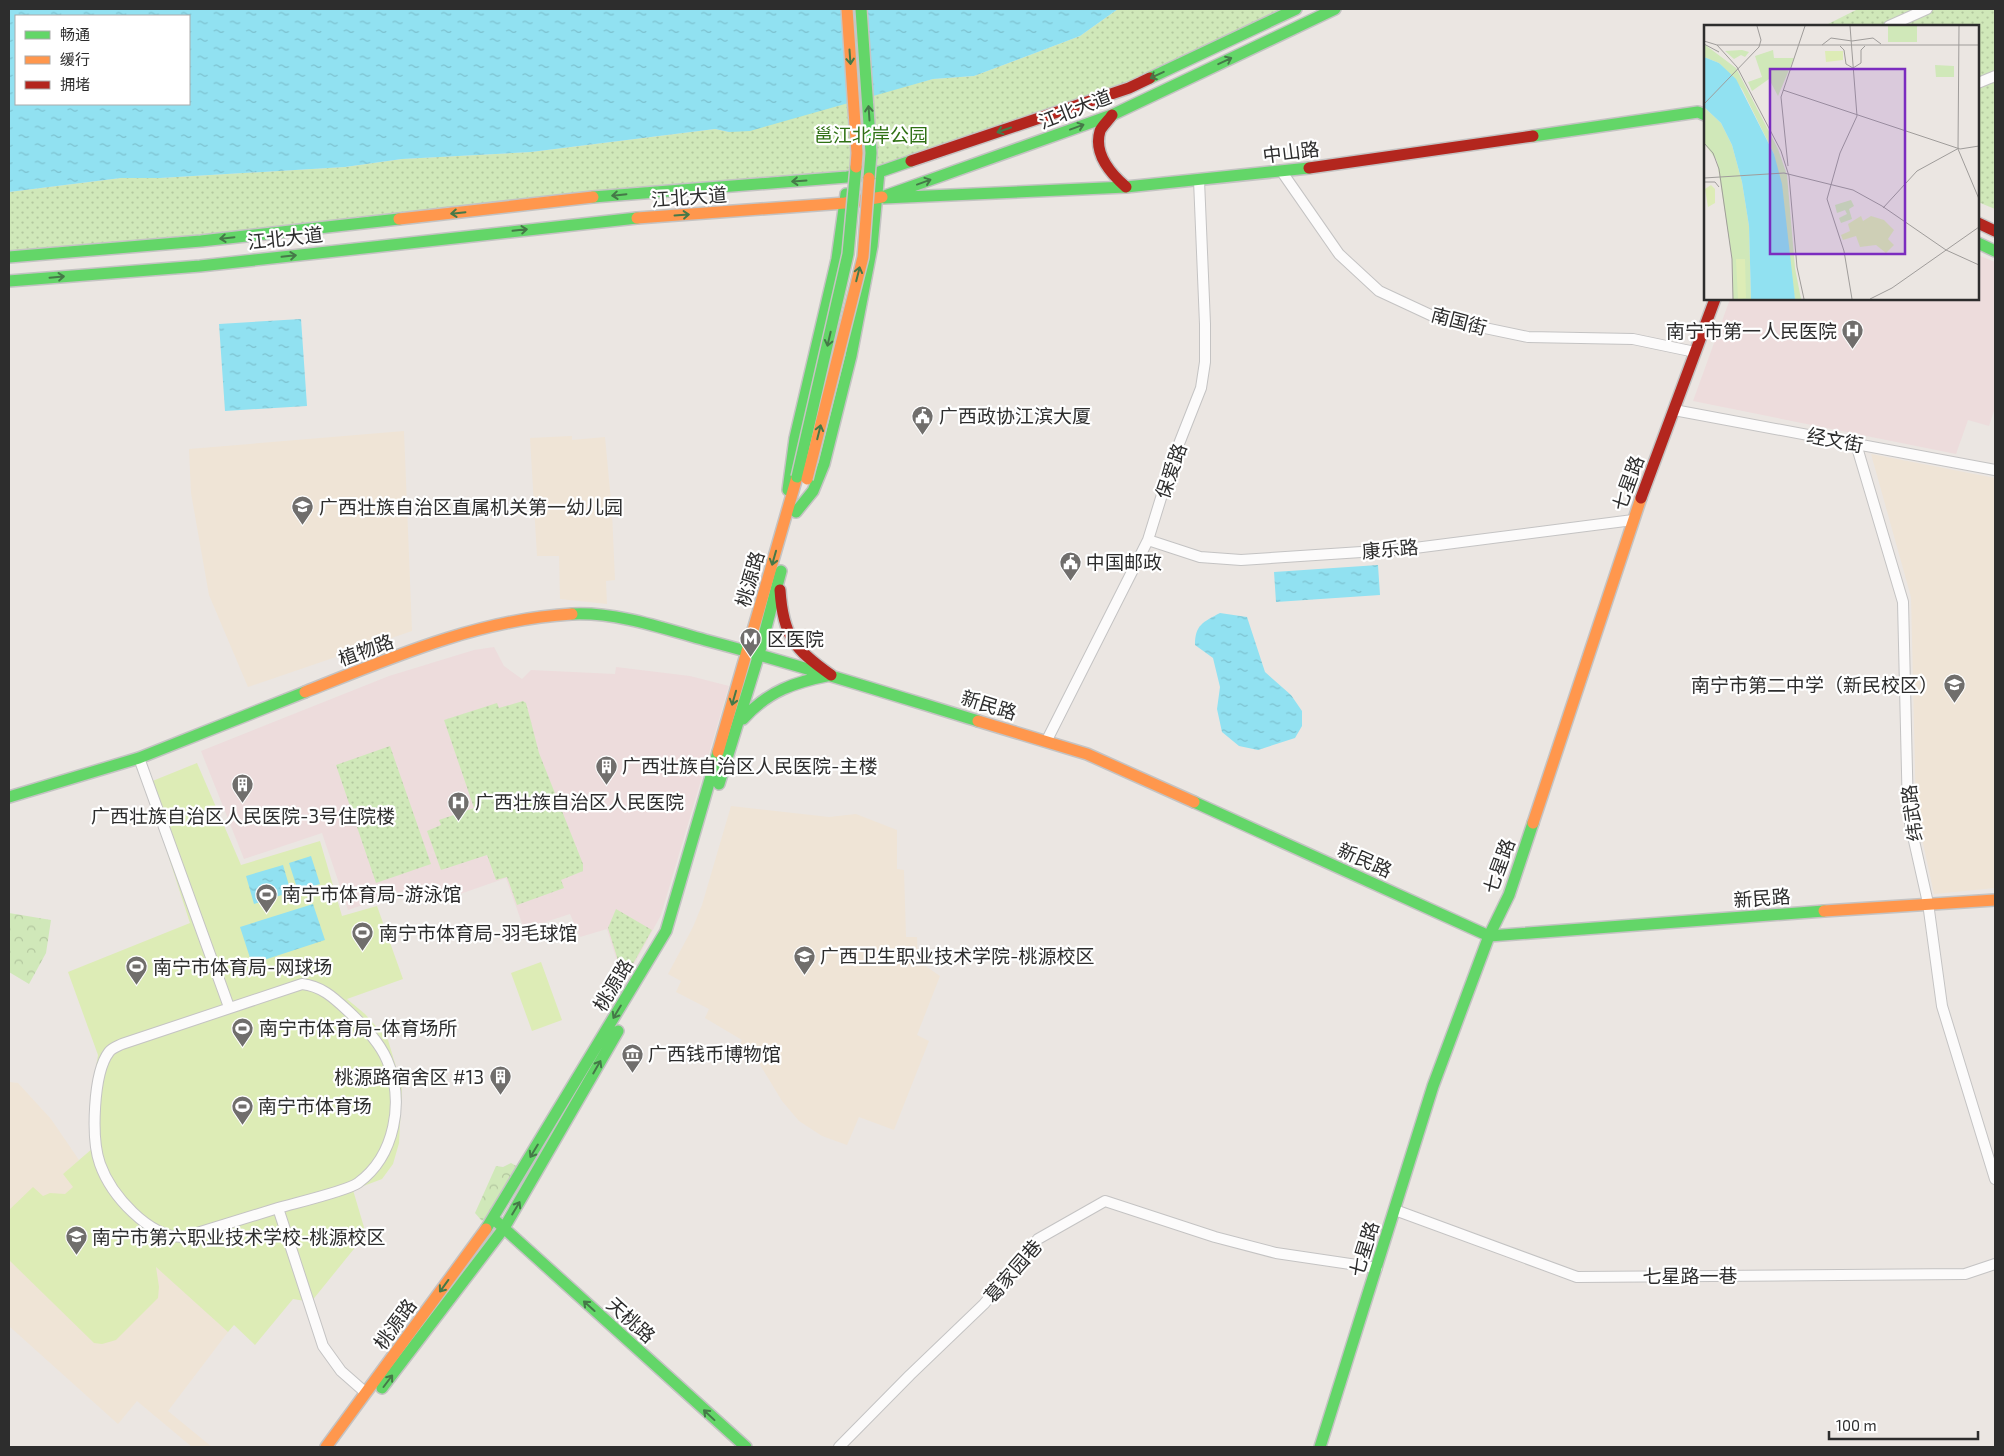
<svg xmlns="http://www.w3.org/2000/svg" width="2004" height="1456" font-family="'Exo 2','Noto Sans SC',sans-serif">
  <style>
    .education { fill: #efe4d6 }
    .medical { fill: #eddcdc }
    .forest { fill: url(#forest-crowns) }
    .park { fill: url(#park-dots) }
    .pitch { fill: #ddecb6 }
    .water { fill: url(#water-ripples); fill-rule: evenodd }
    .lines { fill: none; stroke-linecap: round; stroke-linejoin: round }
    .street-casing { stroke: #c4c3c3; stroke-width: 12 }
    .fast-casing { stroke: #c4c3c3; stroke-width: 14 }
    .slow-casing { stroke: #c4c3c3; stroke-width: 14 }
    .jam-casing { stroke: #c4c3c3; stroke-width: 14 }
    .street { stroke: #fcfbfb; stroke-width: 10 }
    .fast { stroke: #63d668; stroke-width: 11 }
    .slow { stroke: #ff974d; stroke-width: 11 }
    .jam { stroke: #b3261e; stroke-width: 11 }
    .fast-bridge-casing { stroke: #c6c4c3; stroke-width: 14; stroke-linecap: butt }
    .slow-bridge-casing { stroke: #c6c4c3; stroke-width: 14; stroke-linecap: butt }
    .fast-bridge { stroke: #63d668; stroke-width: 11 }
    .slow-bridge { stroke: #ff974d; stroke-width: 11 }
    .oneway { stroke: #457948 }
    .labels { text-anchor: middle; stroke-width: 4.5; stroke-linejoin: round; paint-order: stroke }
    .street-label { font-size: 19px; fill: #2d2d2d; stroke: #fff }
    .park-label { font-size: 19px; fill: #307115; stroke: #fff }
    .poi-label { font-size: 19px; fill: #2d2d2d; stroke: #fff; text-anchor: start }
    .inset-road { fill: none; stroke: #9f9c9a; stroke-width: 1 }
    .view { fill: #7b2cbf; fill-opacity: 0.15; stroke: #7b2cbf; stroke-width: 2.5 }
    .inset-edge { fill: none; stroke: #2d2d2d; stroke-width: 2.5 }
  </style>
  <defs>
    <pattern id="forest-crowns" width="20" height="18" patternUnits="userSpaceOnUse" patternTransform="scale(1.25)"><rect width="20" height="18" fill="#d0e8b9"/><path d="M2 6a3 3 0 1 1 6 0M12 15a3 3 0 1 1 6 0" fill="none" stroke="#b3c79f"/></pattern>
    <pattern id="park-dots" width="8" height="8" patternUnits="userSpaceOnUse" patternTransform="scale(1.25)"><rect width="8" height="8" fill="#d0e8b9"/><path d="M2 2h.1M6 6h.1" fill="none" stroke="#b3c79f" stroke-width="1.8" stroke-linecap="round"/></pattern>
    <pattern id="water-ripples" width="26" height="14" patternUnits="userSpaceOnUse" patternTransform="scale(1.25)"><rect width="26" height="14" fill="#91e1f1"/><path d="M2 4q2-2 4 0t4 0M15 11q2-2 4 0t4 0" fill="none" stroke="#7dc1cf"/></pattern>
  </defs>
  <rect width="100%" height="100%" fill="#ebe6e2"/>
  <!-- education -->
  <path class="education" d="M404,431l8,200 -164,56 -39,-92 -18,-102 -2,-44z
    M572,436v4l33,-3 7,75 3,68 -9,1 1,23 -47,-5 -1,-43h-22l-7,-118z
    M1871,454l124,24v410l-61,6 -18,-83 -5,-214z
    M731,806l98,11 27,-3 41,16v39l7,1 2,67h11l1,24 22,15 -23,59 12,6 -35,89 -35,-13 -12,28 -25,-9 -23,-15 -17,-20 -23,-38 -21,-13 4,-10 -37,-22 4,-9 -33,-17 5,-11 -13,-7 25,-47 9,-22z
    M9,1082l9,1 33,36 28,41 -16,14 70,71 95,87 -60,79 44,36h-20l-55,-46 -19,23 -109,-98z"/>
  <!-- medical -->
  <path class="medical" d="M1978,255l17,7v146l-6,18 -21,-6 -12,34 -263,-53 37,-102h248z
    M494,647l10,19 18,13 9,-9 84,4 1,-7 74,9 39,10 -68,229 -37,68 -17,-54 -27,8 -10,-23 -46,15 -18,-51 -75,26 -7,-20 -76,26 -26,-77 -78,26 -43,-108 188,-75 85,-26z"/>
  <!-- forest -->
  <path class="forest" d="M9,913l42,7 -5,33 -17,31 -20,-12z
    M511,1163l7,4 -23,40 -13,14 -7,-8 21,-47 7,1z"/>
  <!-- park -->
  <path class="park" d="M1118,9h178l-167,79 -250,84 -870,85v-65l112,-14h39l185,-11 57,-8 129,-7 184,-23 14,3 204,-53 41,-3 106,-40z
    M1858,9h137v200l-17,-7v-176h-154z
    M523,701l3,2 4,15 9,35 44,111v7l-22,9 3,8 -47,17 -10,-28 -11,3 -9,-25 -46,15 -14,-39 14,-6 -2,-5 35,-12 -30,-88 53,-17 2,5z
    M390,746l41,118 -55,19 -40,-118z
    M616,909l36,21 -28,50 -16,-52z"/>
  <!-- pitch -->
  <path class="pitch" d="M197,763l44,102 79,-24 22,75 35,-10 26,73 -56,20 18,15 23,26 14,47 -3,56 -6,21 -11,15 -29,11 13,44 -55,68 -18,-3 -38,46 -21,-20 -6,7 -72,-65 3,20 -1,11 -42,42 -14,4 -8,-1 -85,-83v-50l24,-23 10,9 7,-3 15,1 8,-7 -10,-13 30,-26 1,-68 4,-25 -30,-83 122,-49 -45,-139z
    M541,962l21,58 -30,11 -21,-58z"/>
  <!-- water -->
  <path class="water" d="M9,9h1109l-38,27 -106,40 -41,3 -183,52 -21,1 -14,-3 -184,23 -129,7 -57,8 -185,11h-39l-112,14zM16,16h173v88h-173z
    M301,319l6,87 -82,5 -6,-87z
    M1378,565l2,30 -104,7 -2,-30z
    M1220,613l27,4 18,55 26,23 11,16v15l-7,12 -37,12 -19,-4 -17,-14 -5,-23 3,-22 -7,-29 -18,-13c0,-20 8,-23 25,-32z
    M311,856l9,28 -22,7 -9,-28z
    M283,865l8,27 -37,12 -8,-28z
    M313,904l12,36 -73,24 -12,-37z"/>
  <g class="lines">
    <defs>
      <path id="street" d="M1889,26l38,-17
        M1978,83l17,-7
        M1282,172l57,82 40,37 58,27 91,19 105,2 62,13
        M1674,410l321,60
        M1856,444l47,158 5,212 20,89 14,103 53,173
        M1148,540l52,17 41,3 166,-11 226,-29
        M1047,740l101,-200 25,-81 28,-71 4,-26v-38l-6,-144
        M139,758l90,249
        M278,1208l-94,29c-35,1 -73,-42 -84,-73 -9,-25 -7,-91 9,-112 3,-4 9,-6 13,-8l180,-60c19,2 31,13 45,26 15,14 32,31 40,50 18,41 8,96 -29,123 -11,8 -63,20 -80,25l45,138 18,25 25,22
        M1395,1210l182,67 388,-3 30,-10
        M839,1447l71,-72 74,-71 54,-65 67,-38 110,36 61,16 101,15"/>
      <path id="fast" d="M1150,78l146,-69
        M1533,136l165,-24 7,3
        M593,197l254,-20 32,-5 32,-11
        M882,197l230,-82 223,-106
        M884,198l242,-11 183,-19
        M1978,243l17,8
        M9,257l192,-16 198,-22
        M9,281l191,-15 437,-48
        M788,490l7,-52 42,-179 9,-65
        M796,512l17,-21 11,-27 27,-108 21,-110 7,-74
        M572,614c46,-2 90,14 133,26 92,24 182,53 273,81
        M743,719c25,-28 52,-37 88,-44
        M719,784l40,-130 22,-83
        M9,797l130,-39 166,-66
        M1194,802l295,134 335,-25
        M496,1221l250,226
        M486,1229l180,-298 52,-179
        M382,1388l122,-160 114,-197
        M1320,1447l113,-361 56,-150 20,-41 24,-72"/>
      <path id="slow" d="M637,218l208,-15 37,-6
        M399,219l194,-22
        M305,692c85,-34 175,-73 267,-78
        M978,721l109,33 107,48
        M718,752l79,-275
        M1533,823l108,-325
        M1824,911l171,-11
        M326,1447l160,-218"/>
      <path id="jam" d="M1112,115c-3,5 -10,11 -12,16 -7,23 11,43 26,56
        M911,161l218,-73 21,-10
        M1309,168l224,-32
        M1978,223l17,8
        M1641,498l74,-199
        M780,590c3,46 14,59 51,85"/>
    </defs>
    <!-- street casing -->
    <use href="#street" class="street-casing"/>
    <!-- fast casing -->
    <use href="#fast" class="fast-casing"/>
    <!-- slow casing -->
    <use href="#slow" class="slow-casing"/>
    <!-- jam casing -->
    <use href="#jam" class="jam-casing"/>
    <!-- street -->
    <use href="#street" class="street"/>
    <!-- fast -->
    <use href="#fast" class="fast"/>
    <!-- slow -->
    <use href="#slow" class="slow"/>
    <!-- jam -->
    <use href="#jam" class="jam"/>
    <defs>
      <path id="fast-bridge" d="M861,9l10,144 -2,25
        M797,477l51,-223 8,-87"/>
      <path id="slow-bridge" d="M847,9l10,144 -1,14
        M807,479l56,-222 6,-79"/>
    </defs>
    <!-- fast-bridge casing -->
    <use href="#fast-bridge" class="fast-bridge-casing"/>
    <!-- slow-bridge casing -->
    <use href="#slow-bridge" class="slow-bridge-casing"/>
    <!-- fast-bridge -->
    <use href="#fast-bridge" class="fast-bridge"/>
    <!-- slow-bridge -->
    <use href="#slow-bridge" class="slow-bridge"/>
  </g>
  <!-- one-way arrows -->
  <defs><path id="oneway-shaft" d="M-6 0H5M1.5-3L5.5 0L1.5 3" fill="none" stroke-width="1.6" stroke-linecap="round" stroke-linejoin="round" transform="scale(1.25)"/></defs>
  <g class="oneway">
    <use href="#oneway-shaft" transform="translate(850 57) rotate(86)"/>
    <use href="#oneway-shaft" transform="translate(1225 61) rotate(-25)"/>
    <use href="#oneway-shaft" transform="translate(1157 75) rotate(155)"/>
    <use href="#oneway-shaft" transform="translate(869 113) rotate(-94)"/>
    <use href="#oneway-shaft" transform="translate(1077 127) rotate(-20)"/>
    <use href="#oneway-shaft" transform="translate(1004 130) rotate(161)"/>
    <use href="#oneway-shaft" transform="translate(799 181) rotate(176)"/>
    <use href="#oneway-shaft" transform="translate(924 182) rotate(-20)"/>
    <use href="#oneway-shaft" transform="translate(619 195) rotate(174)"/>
    <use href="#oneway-shaft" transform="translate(458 213) rotate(174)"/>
    <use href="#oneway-shaft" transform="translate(682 215) rotate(-4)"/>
    <use href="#oneway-shaft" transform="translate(520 230) rotate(-6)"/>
    <use href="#oneway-shaft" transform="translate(227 238) rotate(174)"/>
    <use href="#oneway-shaft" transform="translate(289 256) rotate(-6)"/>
    <use href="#oneway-shaft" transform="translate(858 274) rotate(-76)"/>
    <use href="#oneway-shaft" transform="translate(57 277) rotate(-5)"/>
    <use href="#oneway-shaft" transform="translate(829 339) rotate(103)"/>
    <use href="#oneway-shaft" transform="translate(819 432) rotate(-76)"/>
    <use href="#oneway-shaft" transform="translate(774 558) rotate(106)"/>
    <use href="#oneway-shaft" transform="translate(734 698) rotate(106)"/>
    <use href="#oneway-shaft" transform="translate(617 1012) rotate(121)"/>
    <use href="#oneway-shaft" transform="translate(597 1067) rotate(-60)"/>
    <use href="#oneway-shaft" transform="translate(534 1151) rotate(121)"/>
    <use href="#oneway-shaft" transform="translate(516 1208) rotate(-59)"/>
    <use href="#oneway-shaft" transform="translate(444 1286) rotate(126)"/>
    <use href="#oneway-shaft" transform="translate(589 1306) rotate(-138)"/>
    <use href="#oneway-shaft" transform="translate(388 1381) rotate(-53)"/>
    <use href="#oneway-shaft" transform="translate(709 1415) rotate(-137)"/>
  </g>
  <!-- icons -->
  <defs>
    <symbol id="hospital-pin" viewBox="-11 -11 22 30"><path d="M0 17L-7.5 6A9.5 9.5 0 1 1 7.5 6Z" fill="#706e6c" stroke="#fff"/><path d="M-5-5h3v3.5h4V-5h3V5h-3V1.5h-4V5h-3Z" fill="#fff"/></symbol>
    <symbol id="civic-pin" viewBox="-11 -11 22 30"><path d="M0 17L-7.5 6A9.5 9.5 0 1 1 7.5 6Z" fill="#706e6c" stroke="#fff"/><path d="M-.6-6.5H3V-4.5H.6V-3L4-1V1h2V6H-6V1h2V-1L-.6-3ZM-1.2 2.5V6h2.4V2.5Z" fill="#fff"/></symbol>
    <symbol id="school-pin" viewBox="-11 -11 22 30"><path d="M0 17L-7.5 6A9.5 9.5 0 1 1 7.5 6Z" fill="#706e6c" stroke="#fff"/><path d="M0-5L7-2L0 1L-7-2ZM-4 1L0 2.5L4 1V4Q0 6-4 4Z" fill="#fff"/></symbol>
    <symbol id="metro-pin" viewBox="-11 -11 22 30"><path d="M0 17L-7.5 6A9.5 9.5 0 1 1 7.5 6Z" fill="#706e6c" stroke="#fff"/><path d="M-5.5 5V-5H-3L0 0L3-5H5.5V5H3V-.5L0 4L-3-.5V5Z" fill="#fff"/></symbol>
    <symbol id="building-pin" viewBox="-11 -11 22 30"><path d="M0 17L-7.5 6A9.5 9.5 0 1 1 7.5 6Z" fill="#706e6c" stroke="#fff"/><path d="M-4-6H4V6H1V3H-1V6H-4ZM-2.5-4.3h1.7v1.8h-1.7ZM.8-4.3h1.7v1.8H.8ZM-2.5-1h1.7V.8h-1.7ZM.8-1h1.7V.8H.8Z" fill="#fff"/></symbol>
    <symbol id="stadium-pin" viewBox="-11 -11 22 30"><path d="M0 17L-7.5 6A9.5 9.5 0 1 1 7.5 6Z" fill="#706e6c" stroke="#fff"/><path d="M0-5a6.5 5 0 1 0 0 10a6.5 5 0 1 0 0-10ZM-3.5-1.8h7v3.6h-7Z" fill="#fff"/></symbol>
    <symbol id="university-pin" viewBox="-11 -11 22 30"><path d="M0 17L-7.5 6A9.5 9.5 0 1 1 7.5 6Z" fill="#706e6c" stroke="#fff"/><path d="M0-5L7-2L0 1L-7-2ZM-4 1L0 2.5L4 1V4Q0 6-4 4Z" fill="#fff"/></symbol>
    <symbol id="museum-pin" viewBox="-11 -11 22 30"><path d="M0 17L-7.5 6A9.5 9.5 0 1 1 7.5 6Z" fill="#706e6c" stroke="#fff"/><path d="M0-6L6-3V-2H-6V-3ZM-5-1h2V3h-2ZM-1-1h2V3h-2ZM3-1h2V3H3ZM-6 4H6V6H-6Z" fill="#fff"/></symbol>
  </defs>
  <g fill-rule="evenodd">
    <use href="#hospital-pin" x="1840" y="318" width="25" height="34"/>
    <use href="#civic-pin" x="910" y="404" width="25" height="34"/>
    <use href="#school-pin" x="290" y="494" width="25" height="34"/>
    <use href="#civic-pin" x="1058" y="550" width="25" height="34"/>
    <use href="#metro-pin" x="738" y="626" width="25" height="34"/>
    <use href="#school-pin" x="1942" y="672" width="25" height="34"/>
    <use href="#building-pin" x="594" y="754" width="25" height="34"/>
    <use href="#building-pin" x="230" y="772" width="25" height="34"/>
    <use href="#hospital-pin" x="446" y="790" width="25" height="34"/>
    <use href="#stadium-pin" x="254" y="882" width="25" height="34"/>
    <use href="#stadium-pin" x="350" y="920" width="25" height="34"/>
    <use href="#university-pin" x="792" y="944" width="25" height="34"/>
    <use href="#stadium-pin" x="124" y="954" width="25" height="34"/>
    <use href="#stadium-pin" x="230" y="1016" width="25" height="34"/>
    <use href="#museum-pin" x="620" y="1042" width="25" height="34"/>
    <use href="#building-pin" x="488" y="1064" width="25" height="34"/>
    <use href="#stadium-pin" x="230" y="1094" width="25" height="34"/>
    <use href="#school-pin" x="64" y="1224" width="25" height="34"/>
  </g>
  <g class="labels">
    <!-- street labels -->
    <g class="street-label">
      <text transform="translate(1075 109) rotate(-21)" y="7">江北大道</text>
      <text transform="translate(1291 152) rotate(-7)" y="7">中山路</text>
      <text transform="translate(689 197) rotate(-4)" y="7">江北大道</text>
      <text transform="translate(285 238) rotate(-6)" y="7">江北大道</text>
      <text transform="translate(1459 321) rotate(15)" y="7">南国街</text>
      <text transform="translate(1835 440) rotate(11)" y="7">经文街</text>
      <text transform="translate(1171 471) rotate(-71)" y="7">保爱路</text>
      <text transform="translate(1628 483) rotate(-70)" y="7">七星路</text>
      <text transform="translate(1390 549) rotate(-5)" y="7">康乐路</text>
      <text transform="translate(750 579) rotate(-74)" y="7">桃源路</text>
      <text transform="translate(366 650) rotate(-20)" y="7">植物路</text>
      <text transform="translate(989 705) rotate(17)" y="7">新民路</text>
      <text transform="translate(1912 813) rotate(-97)" y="7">纬武路</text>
      <text transform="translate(1365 860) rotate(24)" y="7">新民路</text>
      <text transform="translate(1499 866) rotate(-70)" y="7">七星路</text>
      <text transform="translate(1762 898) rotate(-4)" y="7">新民路</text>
      <text transform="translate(613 985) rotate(-59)" y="7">桃源路</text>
      <text transform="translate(1364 1249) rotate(-73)" y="7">七星路</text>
      <text transform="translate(1013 1271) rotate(-49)" y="7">葛家园巷</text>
      <text x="1690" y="1283">七星路一巷</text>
      <text transform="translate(631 1320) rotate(42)" y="7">天桃路</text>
      <text transform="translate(395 1324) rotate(-54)" y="7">桃源路</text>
    </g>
    <!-- park labels -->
    <g class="park-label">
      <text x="871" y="142">邕江北岸公园</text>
    </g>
    <!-- poi labels -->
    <g class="poi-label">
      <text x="1837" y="338" text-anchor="end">南宁市第一人民医院</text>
      <text x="939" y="423">广西政协江滨大厦</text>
      <text x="319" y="514">广西壮族自治区直属机关第一幼儿园</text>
      <text x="1086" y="569">中国邮政</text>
      <text x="767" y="646">区医院</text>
      <text x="1938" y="692" text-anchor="end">南宁市第二中学（新民校区）</text>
      <text x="622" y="773">广西壮族自治区人民医院-主楼</text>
      <text x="475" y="809">广西壮族自治区人民医院</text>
      <text x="243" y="823" text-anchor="middle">广西壮族自治区人民医院-3号住院楼</text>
      <text x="282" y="901">南宁市体育局-游泳馆</text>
      <text x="379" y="940">南宁市体育局-羽毛球馆</text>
      <text x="820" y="963">广西卫生职业技术学院-桃源校区</text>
      <text x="153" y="974">南宁市体育局-网球场</text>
      <text x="259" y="1035">南宁市体育局-体育场所</text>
      <text x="648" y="1061">广西钱币博物馆</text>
      <text x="484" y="1084" text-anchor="end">桃源路宿舍区 #13</text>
      <text x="258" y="1113">南宁市体育场</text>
      <text x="92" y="1244">南宁市第六职业技术学校-桃源校区</text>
    </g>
  </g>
  <!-- overview -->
  <g transform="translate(1704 25)">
    <rect width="275" height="275" fill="#ebe6e2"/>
    <path d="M184,1h29v16h-29zM0,19l32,24 42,81 9,26 8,93 6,31h-6l-5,-26 -5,-57 -11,-62 -32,-65 -23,-26 -15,-6zM38,25l7,2 -4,5 -4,-2 -7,4 -9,-8zM69,25l1,8h20l-16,38 -9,-17 -17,12 -4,-9 14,-5 -7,-21zM231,40l19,1v11h-18zM0,82l17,16 11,22 10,37 7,44 2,73h-18l-1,-40 -15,-98 -13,-18zM147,175l3,6 -5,3 3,10 -11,4 -2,-5 8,-4 -2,-4 -8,3 -2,-8z" fill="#d0e8b9"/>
    <path d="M121,26h18v9l-17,2zM7,160l4,4v14l-7,4 -3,-18zM157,191l2,5 8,-5 13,4 10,10 -6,9 6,6 -8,8 -10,-8 -16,2 -4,-11 -13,4 -2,-5 9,-4 -2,-7zM32,234h9l1,39 -8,1z" fill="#ddecb6"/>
    <path d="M0,32l15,6 17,16 38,75 8,30 13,115h-44l-2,-73 -7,-44 -10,-37 -11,-22 -17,-16z" fill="#91e1f1"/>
    <path class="inset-road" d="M146,1l7,90 -17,37 -13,46 17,52 8,48M255,1l-1,123 21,50M0,16l13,4 20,22 44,84 8,25 8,91 7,32M0,19l15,8M13,20h262M118,20l9,-7 21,3 21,-3 8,6M136,21l4,4 2,14 7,4 8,-5v-13l4,-4M79,65l177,59 19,-3M0,79l55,-57 2,-7 -4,-14M0,118l9,10 6,16 13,90 1,40M84,141l-7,-69 24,-71M0,153l80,-5 69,17 29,16 64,44 33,15M0,157h11l4,5M179,183l34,-37 42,-23M166,274l22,-11 87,-61"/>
    <path class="view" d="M66,44h135v185h-135z"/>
    <rect width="275" height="275" class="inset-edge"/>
  </g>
  <!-- border -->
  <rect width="2004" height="1456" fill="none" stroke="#2d2d2d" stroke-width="20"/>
  <!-- legend -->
  <rect x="15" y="15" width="175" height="90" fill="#ffffff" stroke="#ababab"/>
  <rect x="25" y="31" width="25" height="8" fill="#63d668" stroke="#ababab"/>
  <text x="60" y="40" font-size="15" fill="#2d2d2d">畅通</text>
  <rect x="25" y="56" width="25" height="8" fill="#ff974d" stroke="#ababab"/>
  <text x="60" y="65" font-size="15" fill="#2d2d2d">缓行</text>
  <rect x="25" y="81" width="25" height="8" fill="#b3261e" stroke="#ababab"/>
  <text x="60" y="90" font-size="15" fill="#2d2d2d">拥堵</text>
  <!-- scale -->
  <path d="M1829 1431v8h149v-8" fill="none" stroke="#2d2d2d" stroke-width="2.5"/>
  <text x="1836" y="1431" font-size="15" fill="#2d2d2d" stroke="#ffffff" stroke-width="4" paint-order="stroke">100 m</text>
</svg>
